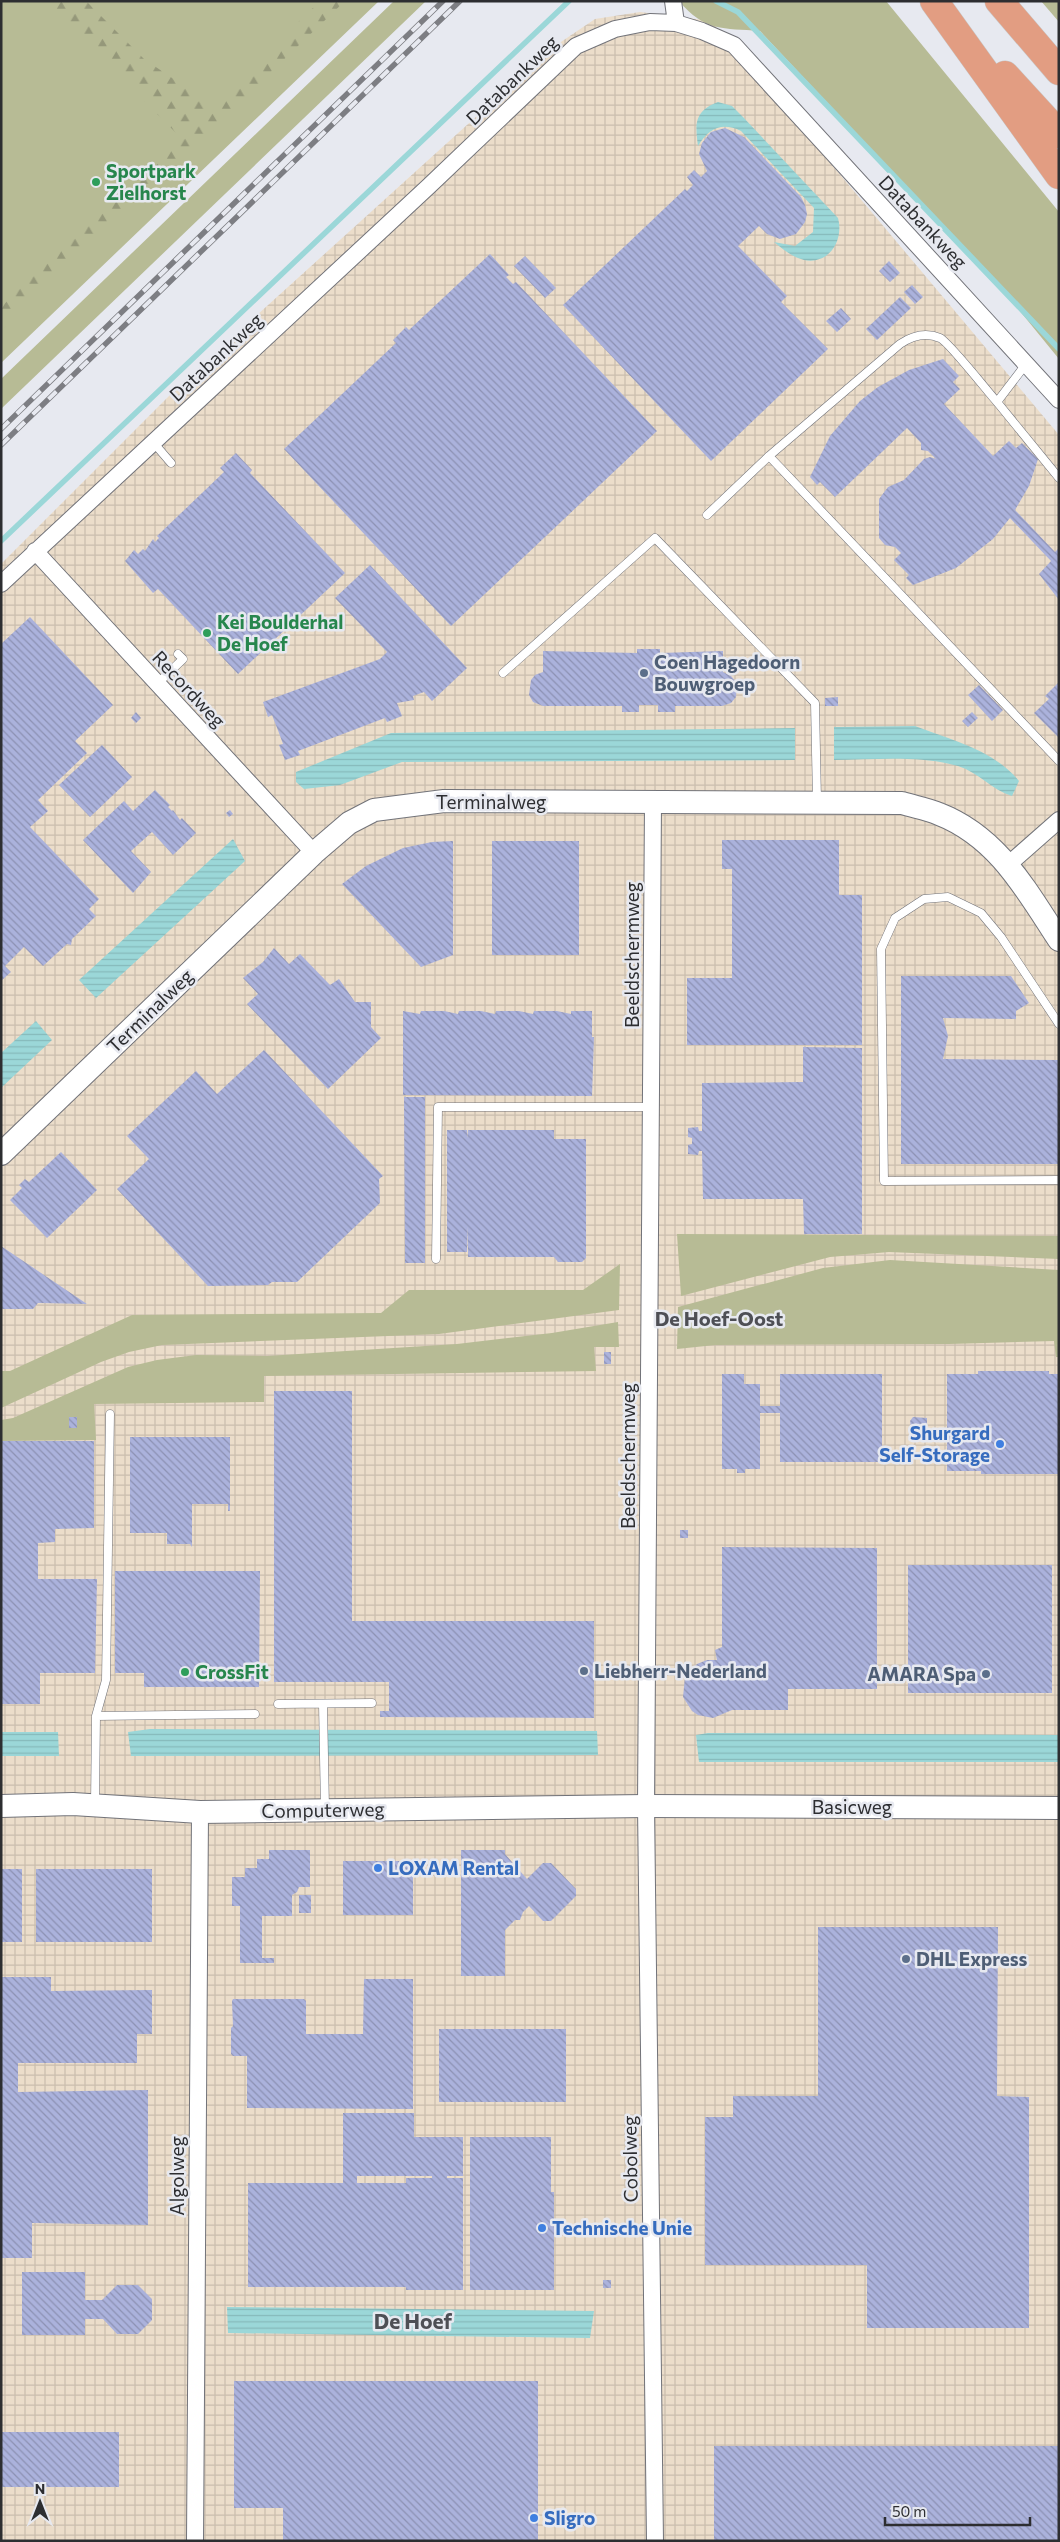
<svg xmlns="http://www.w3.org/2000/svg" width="1060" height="2542" font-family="Commissioner,sans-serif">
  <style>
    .industrial { fill: url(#industrial-grid) }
    .green { fill: #b7bb95 }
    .forest { fill: url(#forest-firs) }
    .water { fill: url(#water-rules) }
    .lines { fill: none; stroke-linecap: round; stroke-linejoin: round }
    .stream { stroke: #9bd7d8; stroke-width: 5.5 }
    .building { fill: url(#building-back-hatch); fill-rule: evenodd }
    .lane-casing { stroke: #727379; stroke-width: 9 }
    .street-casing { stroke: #727379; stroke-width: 18 }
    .secondary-casing { stroke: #727379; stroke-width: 24 }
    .highway-casing { stroke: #c8c9c9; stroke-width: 29 }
    .lane { stroke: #fff; stroke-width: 8 }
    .street { stroke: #fff; stroke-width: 16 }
    .secondary { stroke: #fff; stroke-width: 22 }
    .highway { stroke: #e29d82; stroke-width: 28 }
    .rail-casing { stroke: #7d7e83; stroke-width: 5.5 }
    .rail { stroke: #e7e9f0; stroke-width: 4; stroke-dasharray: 11; stroke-linecap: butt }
    .leisure-dot { fill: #2e9e5b; stroke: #e7e9f0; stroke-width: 2 }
    .service-dot { fill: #5c6f8a; stroke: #e7e9f0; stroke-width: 2 }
    .shop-dot { fill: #3f7fe0; stroke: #e7e9f0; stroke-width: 2 }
    .labels { text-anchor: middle; stroke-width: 5; stroke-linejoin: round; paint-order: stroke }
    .street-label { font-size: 19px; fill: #2d2e31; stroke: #e7e9f0 }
    .leisure-label { font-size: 19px; font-weight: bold; fill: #27864d; stroke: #e7e9f0; text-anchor: start }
    .service-label { font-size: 19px; font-weight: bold; fill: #4e5e75; stroke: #e7e9f0; text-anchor: start }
    .shop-label { font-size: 19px; font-weight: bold; fill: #366cbe; stroke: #e7e9f0; text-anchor: start }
    .neighbourhood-label { font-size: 20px; font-weight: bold; fill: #4e4f55; stroke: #e7e9f0 }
    .quarter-label { font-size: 21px; font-weight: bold; fill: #4e4f55; stroke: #e7e9f0 }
  </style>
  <defs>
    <pattern id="industrial-grid" width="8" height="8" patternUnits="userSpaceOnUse" patternTransform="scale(1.25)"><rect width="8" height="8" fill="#ebddca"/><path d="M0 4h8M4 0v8" fill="none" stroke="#cabeae"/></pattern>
    <pattern id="forest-firs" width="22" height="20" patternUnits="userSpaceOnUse" patternTransform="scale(1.25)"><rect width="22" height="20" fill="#b7bb95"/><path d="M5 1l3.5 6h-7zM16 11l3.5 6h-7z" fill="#95987a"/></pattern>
    <pattern id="water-rules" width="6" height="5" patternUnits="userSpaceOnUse" patternTransform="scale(1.25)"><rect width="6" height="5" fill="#9bd7d8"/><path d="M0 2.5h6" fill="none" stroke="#86b9ba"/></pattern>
    <pattern id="building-back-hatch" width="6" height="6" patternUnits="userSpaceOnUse" patternTransform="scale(1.25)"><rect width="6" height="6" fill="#abb2dc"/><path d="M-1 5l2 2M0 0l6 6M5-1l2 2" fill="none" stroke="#8c91b3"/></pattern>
  </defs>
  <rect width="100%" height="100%" fill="#e7e9f0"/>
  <!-- industrial -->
  <path class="industrial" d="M640,12l71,9 348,414v2106h-1058v-1977l181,-181 370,-335 43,-29z"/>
  <!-- green -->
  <path class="green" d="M1,1h378l-378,362z
    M394,1h32l-425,408v-30z
    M679,1h207l173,211v147l-57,-70 -242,-258c-37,-3 -55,1 -81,-30z
    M1041,1h18v21z
    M677,1234l382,2v23l-170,-7 -59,5 -149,39z
    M890,1260l169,10v87h-3l-2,-16 -105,3 -234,1 -38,4 1,-42 145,-39z
    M620,1264l-1,46 -180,24 -277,11 -33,7 -28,10 -100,46v-37h9l122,-56 249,-2 28,-23h174z
    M618,1322l1,25h-25l2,24 -332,5v26l-170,2 2,36 -95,1v-21l12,-2 115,-51 29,-7 39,-5 71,1 190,-12 95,-11z"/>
  <!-- forest -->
  <path class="forest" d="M45,1h41l58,58 68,46 108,-104h25l-344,330v-24l177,-172z"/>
  <!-- water -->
  <path class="water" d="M718,102l14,4 11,11 95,101c6,21 -8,47 -34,42 -12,-3 -20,-10 -30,-18l21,4 18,-14 1,-24 -73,-77c-19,-9 -32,-3 -43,15 -3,-22 -4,-35 20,-44z
    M915,726c36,14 79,24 104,55l-7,15c-20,-6 -34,-24 -54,-30 -40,-11 -84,-6 -124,-6v-33z
    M795,728v32l-393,2 -62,23 -36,4 -8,-7v-10l95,-39z
    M233,839l12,22 -149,137 -17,-18z
    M36,1021l16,19 -51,48v-35z
    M150,1729l447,2 1,24 -467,1 -3,-24z
    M1,1732h57l1,24h-58z
    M708,1733l351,2v27h-360l-3,-27z
    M227,2307l367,4 -4,27 -362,-5z"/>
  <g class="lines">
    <!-- stream -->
    <path class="stream" d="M716,1l22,11 321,337
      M1,541l568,-540"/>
  </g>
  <!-- building -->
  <path class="building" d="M725,128l19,9 57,60 4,8 2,9 -2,8 -9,12 -16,5 -13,-5 -8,-8 -21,20 49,50 -6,6 47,47 -117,112 -148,-156 122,-116 2,2 6,-6 -6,-8 7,-7 7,7 6,-6 -8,-17 3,-11 9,-11z
    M490,254l19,21 -3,2 7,7 3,-2 141,149 -206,195 -167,-177 112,-106 -3,-3 13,-13 3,3z
    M525,256l31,32 -11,10 -31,-32z
    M889,261l11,12 -10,9 -11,-11z
    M912,285l11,12 -8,7 -11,-12z
    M900,297l11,11 -34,32 -11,-11z
    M841,308l10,11 -14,13 -11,-11z
    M943,359l16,17 -6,6 7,7 -16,15 49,52 16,-15 7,7 6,-5 16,16 -9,27 -14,24 40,42 4,-4v52l-20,-26 12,-13 -41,-43 -17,21 -37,29 -43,17 -7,-7 3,-3 -15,-15 7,-7 -6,-6 -10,-2 -6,-7v-39l9,-12 16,-7 20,-21 6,-2 6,2 -8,-8 -7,-1v-7l-14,-15 -72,69 -15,-15 -3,3 -7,-8 20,-41 30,-35 18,-14 31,-17z
    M236,453l16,17 -2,3 95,100 -107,101 -80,-85 -5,4 -28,-32 9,-11 4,4 5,-5 2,2 8,-12 2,3 4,-4 -2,-2 67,-64 -4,-4z
    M370,565l97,103 -35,33 -8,-9 -11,4 1,4 -17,3 5,13 -15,6 -2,-4 -87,33 2,4 -15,5 -6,-15 4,-1 -4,-11 -7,-18 -4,2 -5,-15 117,-43 7,-7 -52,-54z
    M30,617l83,88 -38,36 12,12 -49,47 10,11 -18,16 69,72 -10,10 7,7 -24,23 -1,6 -4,-1 -24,22 -19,-19 -19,19 6,6 -10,9v-337z
    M637,649h23v4l63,-2v21l8,4 6,7 -1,14 -5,6 -9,3h-47v6h-17v-7h-19v7h-17v-6h-79l-10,-4 -4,-7 2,-15 4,-5 8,-3v-21l94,2z
    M1059,682v56l-25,-25 15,-14 -4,-3z
    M979,685l24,25 -11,11 -24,-26z
    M838,697v9h-13v-8z
    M136,712l5,6 -5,5 -5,-5z
    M972,712l6,6 -10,9 -6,-6z
    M102,745l30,32 -42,40 -31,-32z
    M155,790l15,15 -2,2 4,4 1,-1 7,10 2,-2 14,15 -23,22 -21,-23 -21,19 20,21 -18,21 -50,-53 41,-39 9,10z
    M230,810l3,4 -4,3 -3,-4z
    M722,840h117v55h23v150h-175v-67h45v-109h-10z
    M453,841v114l-32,12 -79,-83 24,-18 37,-18 29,-6z
    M492,841h87v114h-87z
    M274,948l15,16 11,-10 30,31 9,-6 16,23h16v25l10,11 -53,51 -81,-85 11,-10 -15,-16 20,-16z
    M901,976h110l18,27 -13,8v8l-73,-1 5,18 -5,23 116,1v104h-158z
    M403,1011l17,3 1,-3h23l14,3 1,-3h22l14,3 1,-3h23l14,3 1,-3h23l14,3v-3h21v26h2l-2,59 -189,-1z
    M803,1047l59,1v186h-58l-1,-35h-100l-1,-48h-3l-1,4 -10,-1v-9l4,-1v-6l-4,-1v-9l10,-1 1,4h3v-48l101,-1z
    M264,1050l119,126 -4,3 1,24 -83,79h-25l-4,3 -60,1 -91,-97 32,-30 -22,-23 69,-65 21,23z
    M404,1097h21v166h-20z
    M447,1130h20v8l1,-8h86v9h32v119l-4,4h-24l-4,-5h-86v-31l-1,26h-20z
    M61,1152l36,38 -50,48 -37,-38 12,-12 -3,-3 6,-6 4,3z
    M1,1246l86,58 -49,-1 -5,6h-32z
    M604,1352h7v12h-7z
    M978,1371h71v3h10v100h-78v-3h-34v-97h31z
    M722,1374h22v10h16v22h20v-32h102v88h-102v-49h-20v56h-15v4h-8v-4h-15z
    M274,1391h78v230h242v97l-214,-1v-6h9v-29h-115z
    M69,1417h8v11h-8z
    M913,1417l14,1v9h-16l-1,-6z
    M130,1437h100v74h-2v-7h-36v43l-2,-3h-23v-11h-37z
    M1,1441h93v87l-39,1v13l-17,1v36h59l-2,94h-55v31h-39z
    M680,1530h8v8h-8z
    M722,1547l155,1v141h-89v21h-56l-19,8 -15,-3 -6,-4 -9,-14 2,-20 12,-13 10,-4h10l-2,-10 7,-3z
    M908,1565h144v128h-144z
    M115,1571h145l-1,116h-115v-14h-29z
    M269,1850h41v37h-11l-2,5 -5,3v21h-30v42h12v5h-34v-57h-8v-29h13v-9h12v-9h12z
    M461,1850h44v4l22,25 16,-16h8l25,26v7l-25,25h-8l-14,-15 -6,6 -3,8h-5l-10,10v46h-44z
    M343,1861h70v54h-70z
    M1,1869h21v73h-21z
    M36,1869h116v73h-116z
    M299,1895h12v18h-12z
    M818,1927h180l-1,169 32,1v231h-162v-63h-162v-148h28v-21h85z
    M1,1977h50v14l101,-1v44h-15v29h-119v29l130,-2v135l-116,-2v35h-31z
    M364,1979h49v130l-166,-1v-52h-14l-2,-2v-26l2,-2 -1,-25 1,-2h71l2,2v33h57z
    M439,2029h127v73h-127z
    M343,2113h71v24h49v39h-16v2h16v112h-57v-3h-158v-104h95zM357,2176h75v2h-26v5h-49z
    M470,2137h81v55h3v98h-84z
    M22,2272h63v28h17l15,-15h21l14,14v21l-14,14h-21l-14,-15h-18v16h-63z
    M603,2280h8v8h-8z
    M234,2381h304v160h-255v-33h-49z
    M1,2432h118v55h-118z
    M714,2446h345v95h-345z"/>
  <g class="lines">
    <defs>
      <path id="lane" d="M997,402l62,76
        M153,442l18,21
        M769,456l290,305
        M707,515l62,-59 131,-112c12,-8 26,-12 40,-6 8,3 48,54 57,64l29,-38
        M503,673l152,-135 160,165 2,97
        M157,684l26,-25 -5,-5
        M1059,1024l-58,-87 -20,-24 -33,-16 -24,2 -29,19 -14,31 3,232 175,-1
        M436,1259l2,-152h213
        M278,1704l94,-1
        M323,1704l2,105
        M96,1716l10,-36 4,-266
        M95,1804l1,-88 159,-2"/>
      <path id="street" d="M673,1l3,22
        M35,551l279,302
        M1,584l428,-398 147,-140 39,-17 35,-7 26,1 26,8 32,14 325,355
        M653,803l-7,1003 9,735
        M1009,864l50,-44
        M195,2541l5,-729"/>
      <path id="secondary" d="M1,1154l313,-301 35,-30 25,-13 70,-9 458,2c13,4 26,6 37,11 59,23 87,76 120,126
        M1,1806l72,-2 127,8 446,-6 413,2"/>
      <path id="highway" d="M934,1l125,174
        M999,1l60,70
        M1005,75l54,59"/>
    </defs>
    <!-- lane casing -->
    <use href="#lane" class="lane-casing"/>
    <!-- street casing -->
    <use href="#street" class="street-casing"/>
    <!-- secondary casing -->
    <use href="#secondary" class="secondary-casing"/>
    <!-- highway casing -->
    <use href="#highway" class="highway-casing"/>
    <!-- lane -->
    <use href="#lane" class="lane"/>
    <!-- street -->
    <use href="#street" class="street"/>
    <!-- secondary -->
    <use href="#secondary" class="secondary"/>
    <!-- highway -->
    <use href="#highway" class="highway"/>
    <defs>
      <path id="rail" d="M1,429l442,-428
        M1,445l459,-444"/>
    </defs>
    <!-- rail casing -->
    <use href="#rail" class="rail-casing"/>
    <!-- rail -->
    <use href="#rail" class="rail"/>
  </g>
  <!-- markers -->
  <g class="leisure-dot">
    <circle cx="96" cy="182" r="5"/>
    <circle cx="207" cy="633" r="5"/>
    <circle cx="185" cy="1672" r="5"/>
  </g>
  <g class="service-dot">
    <circle cx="644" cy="673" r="5"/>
    <circle cx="584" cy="1671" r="5"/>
    <circle cx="986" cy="1674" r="5"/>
    <circle cx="906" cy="1959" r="5"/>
  </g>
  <g class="shop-dot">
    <circle cx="1000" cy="1444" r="5"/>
    <circle cx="378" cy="1868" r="5"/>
    <circle cx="542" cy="2228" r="5"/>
    <circle cx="534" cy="2518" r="5"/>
  </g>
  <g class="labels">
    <!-- street labels -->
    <g class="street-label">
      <text transform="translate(512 80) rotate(-44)" y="7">Databankweg</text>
      <text transform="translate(923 222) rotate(47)" y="7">Databankweg</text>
      <text transform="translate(216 357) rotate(-43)" y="7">Databankweg</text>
      <text transform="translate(189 689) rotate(47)" y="7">Recordweg</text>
      <text x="491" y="809">Terminalweg</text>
      <text transform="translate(632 955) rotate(-90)" y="7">Beeldschermweg</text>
      <text transform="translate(150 1011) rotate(-44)" y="7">Terminalweg</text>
      <text transform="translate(628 1456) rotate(-90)" y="7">Beeldschermweg</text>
      <text x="852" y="1814">Basicweg</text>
      <text transform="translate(323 1810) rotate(-1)" y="7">Computerweg</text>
      <text transform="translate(630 2159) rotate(-91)" y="7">Cobolweg</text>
      <text transform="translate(177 2176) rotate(-90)" y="7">Algolweg</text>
    </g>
    <!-- leisure labels -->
    <g class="leisure-label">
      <text x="106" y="178">Sportpark<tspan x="106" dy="22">Zielhorst</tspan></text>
      <text x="217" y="629">Kei Boulderhal<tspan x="217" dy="22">De Hoef</tspan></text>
      <text x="195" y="1679">CrossFit</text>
    </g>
    <!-- service labels -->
    <g class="service-label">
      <text x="654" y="669">Coen Hagedoorn<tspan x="654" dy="22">Bouwgroep</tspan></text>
      <text x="594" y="1678">Liebherr-Nederland</text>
      <text x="976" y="1681" text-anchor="end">AMARA Spa</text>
      <text x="916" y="1966">DHL Express</text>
    </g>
    <!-- shop labels -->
    <g class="shop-label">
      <text x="990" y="1440" text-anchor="end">Shurgard<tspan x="990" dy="22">Self-Storage</tspan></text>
      <text x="388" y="1875">LOXAM Rental</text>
      <text x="552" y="2235">Technische Unie</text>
      <text x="544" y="2525">Sligro</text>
    </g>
    <!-- neighbourhood labels -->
    <g class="neighbourhood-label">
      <text x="719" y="1326">De Hoef-Oost</text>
    </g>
    <!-- quarter labels -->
    <g class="quarter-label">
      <text x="413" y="2329">De Hoef</text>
    </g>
  </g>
  <!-- border -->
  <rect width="1060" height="2542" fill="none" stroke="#2d2e31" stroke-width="5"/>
  <!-- north arrow -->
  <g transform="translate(40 2502)" stroke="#e7e9f0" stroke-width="4" paint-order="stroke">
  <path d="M0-4L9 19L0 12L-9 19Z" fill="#2d2e31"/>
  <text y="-8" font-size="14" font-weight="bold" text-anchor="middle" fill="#2d2e31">N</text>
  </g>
  <!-- scale -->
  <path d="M885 2517v8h145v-8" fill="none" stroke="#2d2e31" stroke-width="2.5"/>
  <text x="892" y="2517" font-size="15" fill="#2d2e31" stroke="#e7e9f0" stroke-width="4" paint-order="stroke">50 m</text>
</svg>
